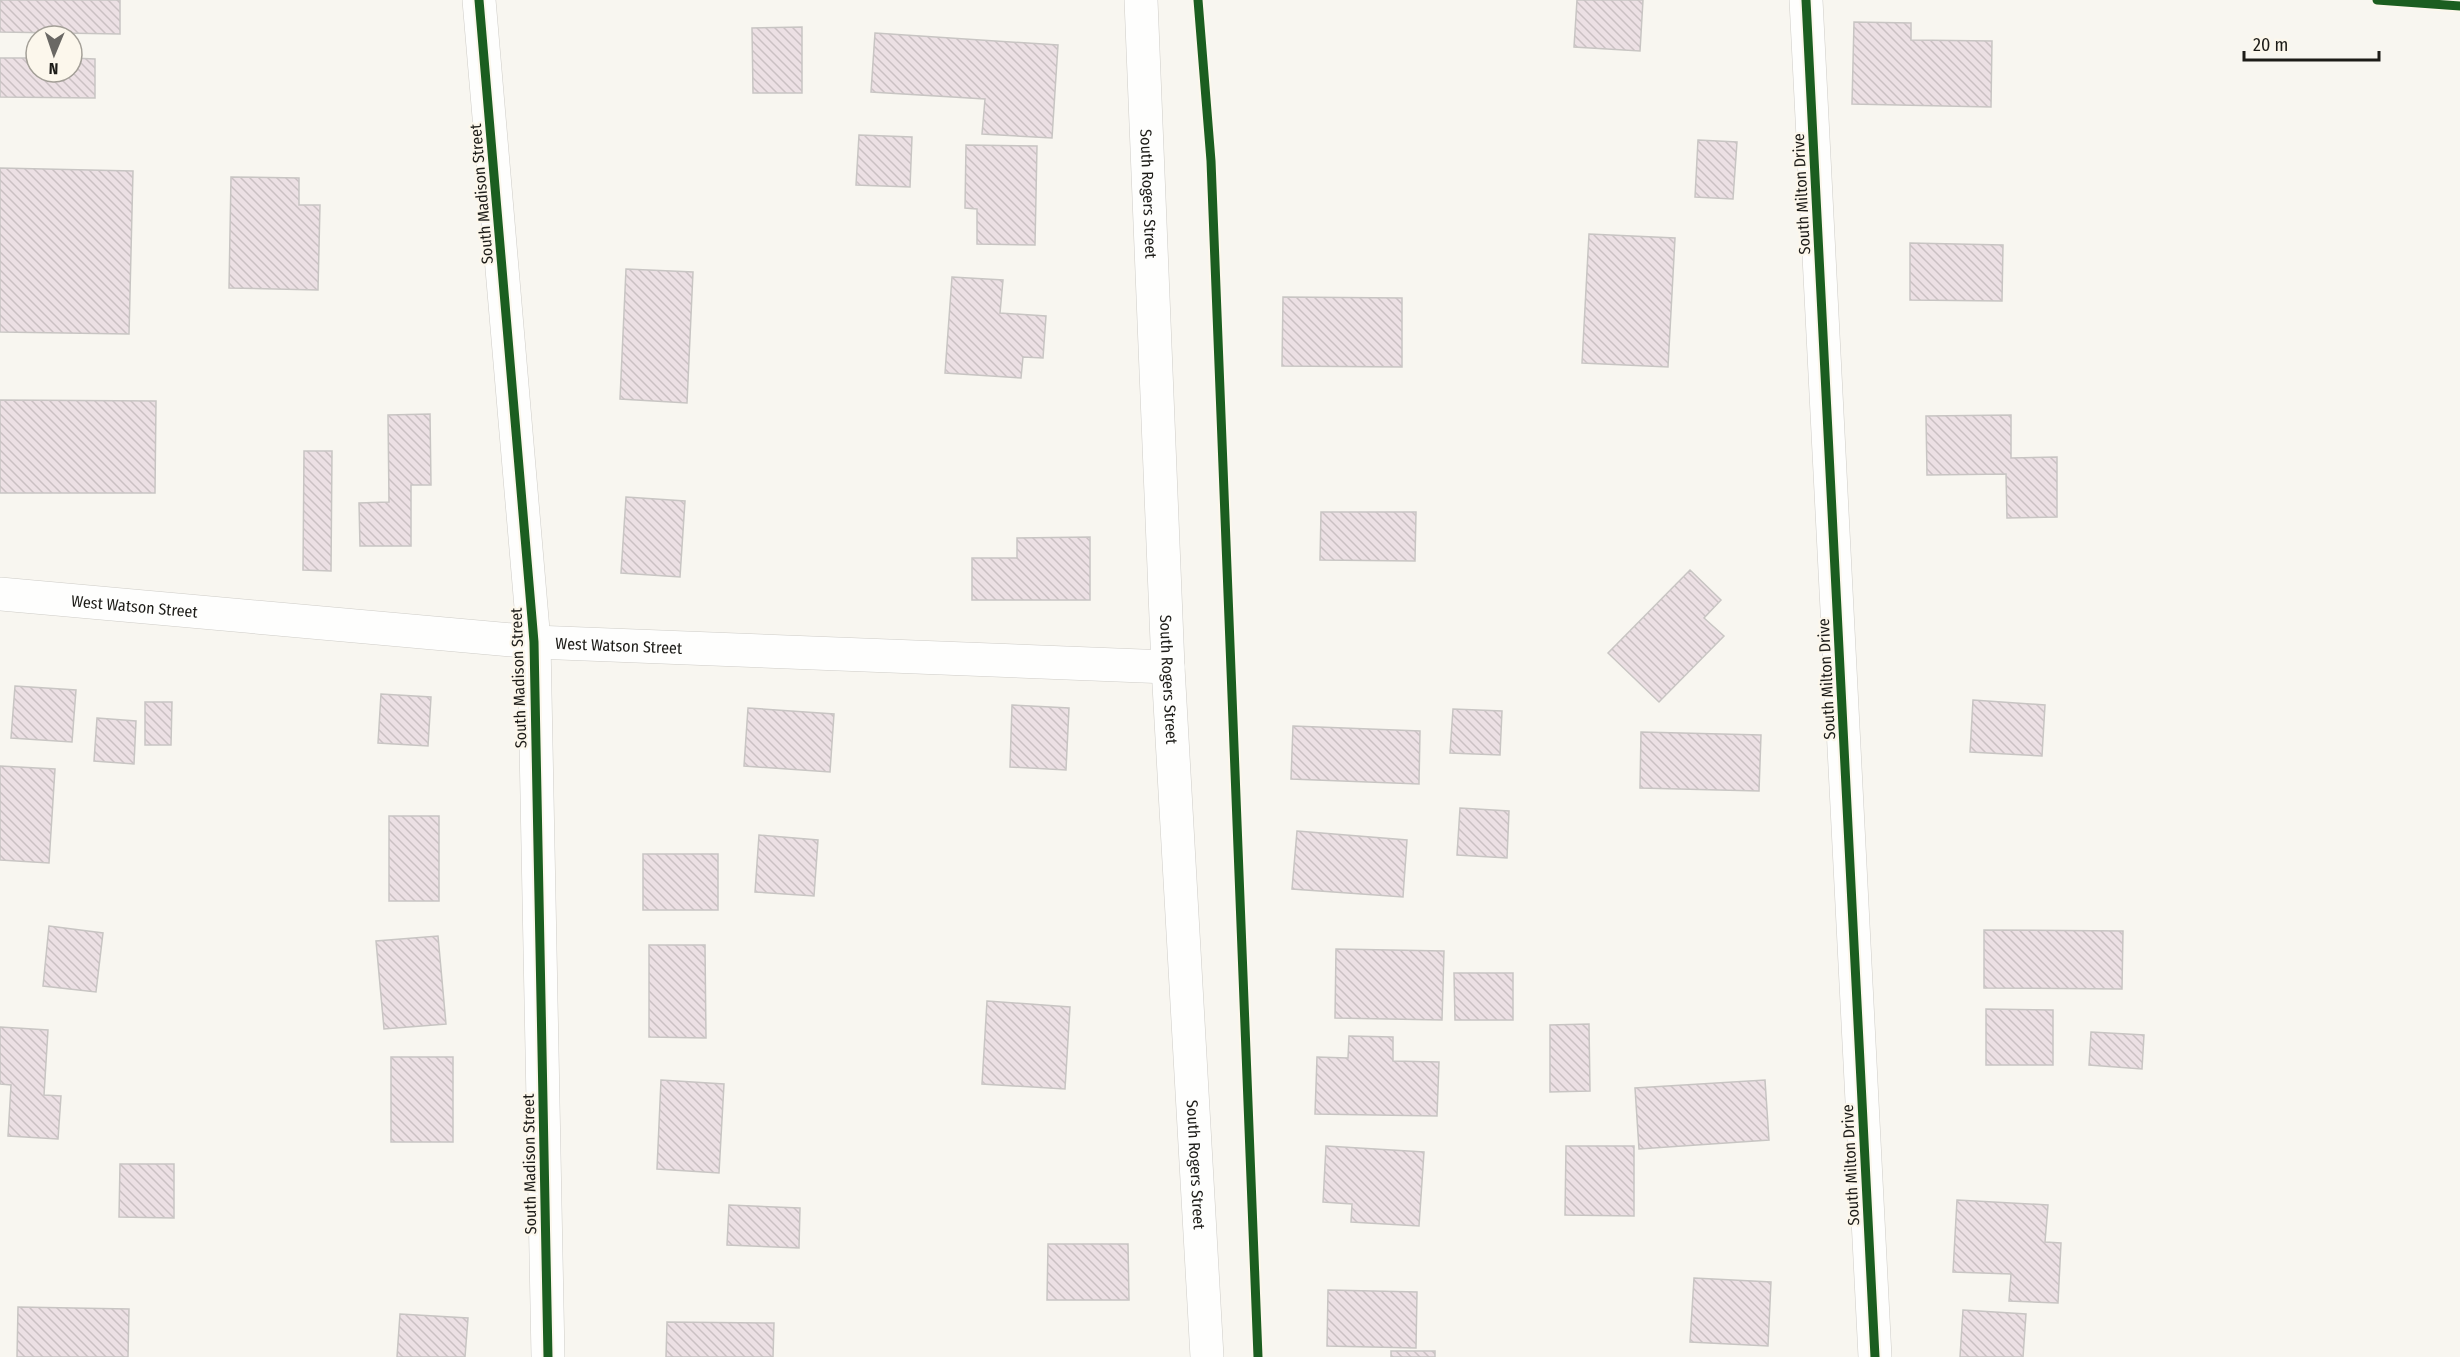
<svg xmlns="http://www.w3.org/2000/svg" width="2460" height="1357" font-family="'Fira Sans Condensed',sans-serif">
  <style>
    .building { fill: url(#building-back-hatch); stroke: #c8c5c3; stroke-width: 1.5 }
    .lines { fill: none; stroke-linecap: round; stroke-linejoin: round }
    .minor-casing { stroke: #ceccc7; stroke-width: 34 }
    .tertiary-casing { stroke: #ceccc7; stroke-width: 34 }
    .minor { stroke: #fefefd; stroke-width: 33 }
    .tertiary { stroke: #fefefd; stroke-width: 33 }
    .cycleway-casing { stroke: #fcf7ec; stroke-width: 13 }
    .cycleway { stroke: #1b5e20; stroke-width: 9 }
    .labels { text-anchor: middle; stroke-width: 4.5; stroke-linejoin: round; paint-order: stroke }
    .street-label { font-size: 16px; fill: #1d1c18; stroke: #fcf7ec }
  </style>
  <defs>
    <pattern id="building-back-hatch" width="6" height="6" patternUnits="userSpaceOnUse" patternTransform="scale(1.5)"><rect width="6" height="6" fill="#ece0e4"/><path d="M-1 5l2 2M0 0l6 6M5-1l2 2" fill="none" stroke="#cac0c3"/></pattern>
  </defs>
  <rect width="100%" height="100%" fill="#f8f6f0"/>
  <!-- building -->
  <path class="building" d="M0,0h120v34l-120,-2z
    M1577,0h66l-3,51 -66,-4z
    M1854,22l57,1v17l81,1 -1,66 -139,-3z
    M802,27v66h-49l-1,-65z
    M875,33l183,12 -6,93 -70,-4 3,-35 -114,-7z
    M0,58h36v14h36v-14l23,1v39l-95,-1z
    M859,135l53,2 -2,50 -54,-2z
    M1698,140l39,2 -4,57 -38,-2z
    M966,145l71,1 -2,99 -58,-1v-35l-12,-1z
    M0,168l133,3 -4,163 -129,-2z
    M231,177l68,1v27h21l-2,85 -89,-2z
    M1589,234l86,4 -7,129 -86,-4z
    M1910,243l93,2 -1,56 -92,-1z
    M626,269l67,3 -6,131 -67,-4z
    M952,277l51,3 -3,33 46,3 -3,42 -20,-1 -2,21 -76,-5z
    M1283,297l119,1v69l-120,-1z
    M0,400l156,1 -1,92h-155z
    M430,414l1,71h-20v61h-51l-1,-43 30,-1 -1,-87z
    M2011,415v43l46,-1v60l-50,1 -1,-44 -79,1 -1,-59z
    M304,451h28l-1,120 -28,-1z
    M626,497l59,4 -5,76 -59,-4z
    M1321,512h95l-1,49 -95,-1z
    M1090,537v63h-118v-42h45v-20z
    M1690,570l31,30 -17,18 20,18 -65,66 -51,-49z
    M15,686l61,4 -4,52 -61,-4z
    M381,694l50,3 -3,49 -50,-3z
    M1973,700l72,5 -3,51 -72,-4z
    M145,702h27l-1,43h-26z
    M1012,705l57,3 -3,62 -56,-3z
    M748,708l86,6 -4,58 -86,-6z
    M1453,709l49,2 -2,44 -50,-2z
    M97,718l39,3 -2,43 -40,-3z
    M1293,726l127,5 -1,53 -128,-5z
    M1641,732l120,3 -2,56 -119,-3z
    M0,766l55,3 -6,94 -49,-3z
    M1460,808l49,3 -2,47 -50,-3z
    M389,816h50v85h-50z
    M1297,831l110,9 -4,57 -111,-8z
    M759,835l59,5 -4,56 -59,-4z
    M643,854h75v56h-75z
    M49,926l54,7 -7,59 -53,-6z
    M1984,930l139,1 -1,58 -138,-1z
    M438,936l8,88 -62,5 -8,-88z
    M649,945h56l1,93 -57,-1z
    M1336,949l108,2 -2,69 -107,-2z
    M1454,973h59v47h-58z
    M987,1001l83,6 -5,82 -83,-5z
    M1986,1009l67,1v55h-67z
    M1589,1024l1,67 -40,1v-67z
    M0,1027l48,3 -4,65 17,1 -3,43 -50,-3 3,-51 -11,-1z
    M2091,1032l53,3 -2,34 -53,-4z
    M1349,1036l44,1v24l46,1 -2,54 -122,-2 2,-57 31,1z
    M391,1057h62v85h-62z
    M661,1080l63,4 -5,89 -62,-4z
    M1765,1080l4,60 -130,9 -4,-61z
    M1326,1146l98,6 -5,74 -68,-4 1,-18 -29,-2z
    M1566,1146h68v70l-69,-1z
    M120,1164h54v54l-55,-1z
    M1957,1200l91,5 -3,37 16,1 -3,60 -49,-2 2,-27 -58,-2z
    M729,1205l71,3 -1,40 -72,-3z
    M1048,1244h80l1,56h-82z
    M1694,1278l77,4 -3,64 -78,-4z
    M1328,1290l89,2 -1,56 -89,-2z
    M18,1307l111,2 -1,48h-111z
    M1963,1310l63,4 -3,43h-63z
    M400,1314l68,4 -3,39h-68z
    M667,1322l107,1 -1,34h-107z
    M1391,1351h44v6h-44z"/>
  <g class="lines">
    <defs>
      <g id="minor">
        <path d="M479,0l55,642 14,715"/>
        <path d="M1806,0l69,1357"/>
        <path id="s1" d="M0,594l534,48 634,25"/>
      </g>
      <g id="tertiary">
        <path id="s2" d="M1141,0l27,667 39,690"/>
      </g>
    </defs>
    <!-- minor casing -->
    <use href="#minor" class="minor-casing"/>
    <!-- tertiary casing -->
    <use href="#tertiary" class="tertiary-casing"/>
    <!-- minor -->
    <use href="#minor" class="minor"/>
    <!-- tertiary -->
    <use href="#tertiary" class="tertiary"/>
    <defs>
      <path id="cycleway" d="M479,0l55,642 14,715
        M1198,0l13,161 47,1196
        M1806,0l69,1357
        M2377,0l83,6"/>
    </defs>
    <!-- cycleway casing -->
    <use href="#cycleway" class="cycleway-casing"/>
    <!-- cycleway -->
    <use href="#cycleway" class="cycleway"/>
  </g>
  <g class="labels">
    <!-- street labels -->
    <g class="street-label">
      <text dy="6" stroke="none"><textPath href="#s2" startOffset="194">South Rogers Street</textPath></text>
      <text transform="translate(481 194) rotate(-95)" y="6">South Madison Street</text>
      <text transform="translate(1801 194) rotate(-93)" y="6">South Milton Drive</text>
      <text dy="6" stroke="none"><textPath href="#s1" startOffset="135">West Watson Street</textPath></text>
      <text dy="6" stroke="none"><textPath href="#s1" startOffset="621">West Watson Street</textPath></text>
      <text transform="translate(518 678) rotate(-92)" y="6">South Madison Street</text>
      <text dy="6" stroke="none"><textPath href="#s2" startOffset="680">South Rogers Street</textPath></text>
      <text transform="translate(1826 679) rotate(-93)" y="6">South Milton Drive</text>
      <text transform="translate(529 1164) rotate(-91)" y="6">South Madison Street</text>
      <text dy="6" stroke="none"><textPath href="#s2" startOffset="1166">South Rogers Street</textPath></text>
      <text transform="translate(1850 1165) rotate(-93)" y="6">South Milton Drive</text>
    </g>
  </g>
  <!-- north arrow -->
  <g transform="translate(54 54) rotate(182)"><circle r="28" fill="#fcf7ec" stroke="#a39f97" stroke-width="1.5"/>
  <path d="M0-4.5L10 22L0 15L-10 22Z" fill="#6a6864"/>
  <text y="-9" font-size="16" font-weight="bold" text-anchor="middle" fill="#1d1c18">N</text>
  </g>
  <!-- scale -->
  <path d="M2244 51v9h135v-9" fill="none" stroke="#1d1c18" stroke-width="3"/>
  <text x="2253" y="51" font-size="18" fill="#1d1c18" stroke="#fcf7ec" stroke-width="4.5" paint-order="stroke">20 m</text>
</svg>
